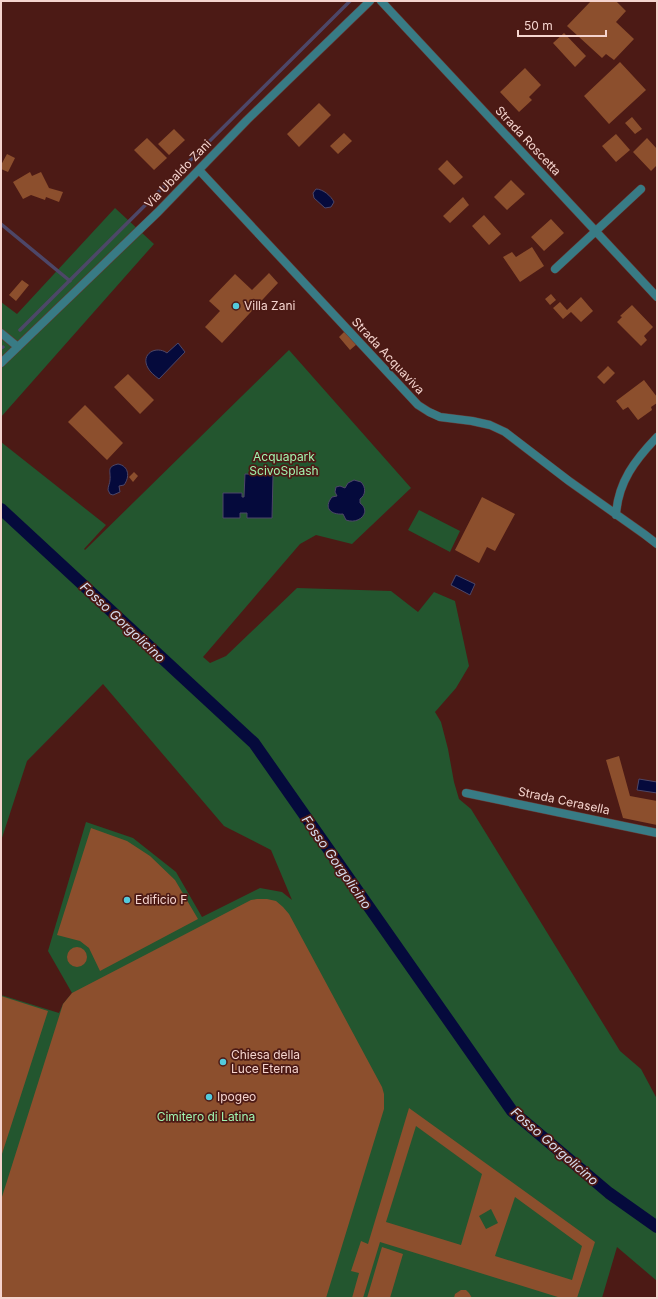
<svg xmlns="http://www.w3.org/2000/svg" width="658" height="1299" font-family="Inter,sans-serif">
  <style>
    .green { fill: #23562f }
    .water { fill: #050a3c; stroke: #4d4768 }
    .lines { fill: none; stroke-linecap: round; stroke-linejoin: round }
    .stream { stroke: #4d4768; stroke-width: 3.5 }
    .canal { stroke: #050a3c; stroke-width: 12 }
    .building { fill: #8c4f2d; fill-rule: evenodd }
    .street-casing { stroke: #673833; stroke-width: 9 }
    .street { stroke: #387b85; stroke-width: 8 }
    .poi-dot { fill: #53cadc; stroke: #4c1a15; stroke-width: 1.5 }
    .labels { text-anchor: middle; stroke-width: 3.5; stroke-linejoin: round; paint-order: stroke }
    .street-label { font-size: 12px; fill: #f5d4ce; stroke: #4c1a15 }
    .poi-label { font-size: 12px; fill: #f5d4ce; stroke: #4c1a15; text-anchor: start }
    .park-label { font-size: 12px; fill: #a1f5b0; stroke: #4c1a15 }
    .water-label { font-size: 13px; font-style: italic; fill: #d6ddef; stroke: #4c1a15 }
  </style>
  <rect width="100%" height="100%" fill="#4c1a15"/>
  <!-- green -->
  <path class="green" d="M115,208l39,36 -153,173v-115l16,12z
    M289,350l122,138 -59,56 -36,-9 -16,9 -97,113 7,6 16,-7 71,-68 94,3 27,21 16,-20 21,9 14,65 -13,22 -21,24 6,10 7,27 6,33 5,17 12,10 149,242 21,18 16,30v182l-40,-34 -15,51h-601v-303l58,18 4,-9 9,-11 -24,-42 38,-129 47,16 43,34 26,45 58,-29 22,4 10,8 -21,-50 -47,-24 -121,-142 -76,77 -26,80v-399l105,83 -22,24 34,31 -33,-30z
    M419,510l41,21 -10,21 -42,-22z"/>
  <!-- water -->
  <path class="water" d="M316,189c7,0 15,7 18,13l-3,5 -6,1 -11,-10 -1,-5z
    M178,343l7,9 -26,27c-4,-3 -9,-7 -11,-11 -8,-14 8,-23 19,-15z
    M118,464c11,2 12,13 6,21l-5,1 1,6 -7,3 -3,-1 -2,-4c0,-4 2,-7 2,-10 1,-9 -4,-13 8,-16z
    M245,474l28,1 -1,43h-25v-5h-7v5h-17v-25h19v4h2z
    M354,480l7,2c5,5 5,13 -1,17v4c12,9 -1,22 -14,17l-3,-6c-12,1 -20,-6 -11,-17l5,-1 -2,-4 1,-5 4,-1 5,2 3,-5z
    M456,575l19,9 -5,11 -19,-10z
    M639,779l18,3v11l-20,-3z"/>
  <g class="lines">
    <!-- stream -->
    <path class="stream" d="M1,224l69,57
      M20,330l330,-329
      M1,348l2,-1"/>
    <!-- canal -->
    <path class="canal" d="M1,509l253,234 258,368 97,82 48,34"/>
  </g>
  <!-- building -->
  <path class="building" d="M591,1h25l10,10 -10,11 18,17 -20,21 -8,-6 -4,4 -35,-32z
    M564,33l22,23 -11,11 -22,-24z
    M620,62l26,28 -37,34 -25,-28z
    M525,68l16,17 -12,12 3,3 -13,12 -19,-20z
    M319,103l12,12 -32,32 -12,-13z
    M632,117l10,12 -7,5 -10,-11z
    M174,129l11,11 -16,15 -11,-11z
    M344,133l8,8 -14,13 -8,-8z
    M616,134l14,16 -14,12 -14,-16z
    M147,138l20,20 -13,12 -20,-20z
    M647,138l10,11v16l-6,6 -18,-19z
    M7,154l8,4 -7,14 -7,-3v-4z
    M447,160l16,17 -9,8 -16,-16z
    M30,172l2,4 9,-4 8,16 14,4 -4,10 -13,-5 -1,3 -14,-5 -8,4 -10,-17z
    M511,180l14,14 -18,16 -13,-13z
    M463,197l6,8 -19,18 -7,-7z
    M484,215l17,19 -12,11 -17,-19z
    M551,219l13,14 -20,18 -13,-14z
    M532,247l12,19 -24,16 -17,-25 9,-5 4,5z
    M269,273l9,10 -56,60 -17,-16 15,-16 -11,-10 26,-27 17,16z
    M22,280l7,5 -13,16 -7,-6z
    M551,294l5,6 -6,5 -5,-6z
    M581,297l12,14 -12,11 -10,-10 -8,7 -10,-11 7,-6 7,8z
    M632,305l21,22 -9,9 3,4 -6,6 -24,-24 5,-5 -2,-1z
    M345,331l12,13 -7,6 -11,-13z
    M608,366l7,7 -11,11 -7,-7z
    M128,374l26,26 -14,14 -26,-27z
    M644,380l13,17v6l-6,4 1,3 -14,10 -10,-13 -5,3 -7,-9z
    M85,405l38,38 -16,17 -39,-38z
    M134,472l4,4 -5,6 -4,-5z
    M482,497l33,17 -20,37 -8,-4 -8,16 -24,-13z
    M619,756l11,40 27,5v24l-34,-7 -17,-58z
    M91,828l36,13 23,15 25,24 23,39 -98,52 -11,-23 -9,-7 -23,-6z
    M257,899h10l9,2 7,6 6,7 93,173 2,7v15l-58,189h-325v-98l62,-196 9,-11 179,-93z
    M67 957a10 10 0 1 1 20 0a10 10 0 1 1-20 0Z
    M1,996l47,15 -47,146z
    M409,1108l186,134 -18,56h-16l-181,-56 -17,56h-11l7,-25 -8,-2 10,-30 7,3zM416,1126l66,48 -21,71 -75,-23zM515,1197l67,49 -10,34 -77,-24zM491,1209l7,14 -12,6 -7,-13z
    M382,1247l21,7 -13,44h-23z
    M461,1290h5l3,3 3,5h-18l1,-4z"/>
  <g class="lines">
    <defs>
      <path id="street" d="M381,1l276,296
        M199,170l219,235 11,7 11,5 32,4 18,4 15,7 64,49 75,53 13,10
        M555,269l86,-80
        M1,333l17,14
        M1,363l157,-151 89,-92 123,-119
        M616,515c2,-33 19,-55 41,-78
        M466,793l191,40"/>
    </defs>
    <!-- street casing -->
    <use href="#street" class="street-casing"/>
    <!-- street -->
    <use href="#street" class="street"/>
  </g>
  <!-- markers -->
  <g class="poi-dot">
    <circle cx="236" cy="306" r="4"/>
    <circle cx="127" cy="900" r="4"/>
    <circle cx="223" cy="1062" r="4"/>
    <circle cx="209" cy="1097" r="4"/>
  </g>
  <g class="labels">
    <!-- street labels -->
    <g class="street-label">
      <text transform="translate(528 141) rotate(47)" y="4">Strada Roscetta</text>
      <text transform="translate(178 174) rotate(-46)" y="4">Via Ubaldo Zani</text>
      <text transform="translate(388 356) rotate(47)" y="4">Strada Acquaviva</text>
      <text transform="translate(564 801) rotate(12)" y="4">Strada Cerasella</text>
    </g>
    <!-- poi labels -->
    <g class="poi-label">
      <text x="244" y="310">Villa Zani</text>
      <text x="135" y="904">Edificio F</text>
      <text x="231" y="1059">Chiesa della<tspan x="231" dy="14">Luce Eterna</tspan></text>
      <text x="217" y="1101">Ipogeo</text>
    </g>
    <!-- park labels -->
    <g class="park-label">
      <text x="284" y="461">Acquapark<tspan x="284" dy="14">ScivoSplash</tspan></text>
      <text x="206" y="1121">Cimitero di Latina</text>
    </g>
    <!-- water labels -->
    <g class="water-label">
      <text transform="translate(123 622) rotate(43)" y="5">Fosso Gorgolicino</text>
      <text transform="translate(337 862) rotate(55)" y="5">Fosso Gorgolicino</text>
      <text transform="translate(555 1146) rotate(41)" y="5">Fosso Gorgolicino</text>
    </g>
  </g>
  <!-- border -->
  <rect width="658" height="1299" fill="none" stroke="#f5d4ce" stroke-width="4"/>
  <!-- scale -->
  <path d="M518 30v6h88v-6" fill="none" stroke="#f5d4ce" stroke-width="2"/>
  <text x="524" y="30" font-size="12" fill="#f5d4ce" stroke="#4c1a15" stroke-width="3" paint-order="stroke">50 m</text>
</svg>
